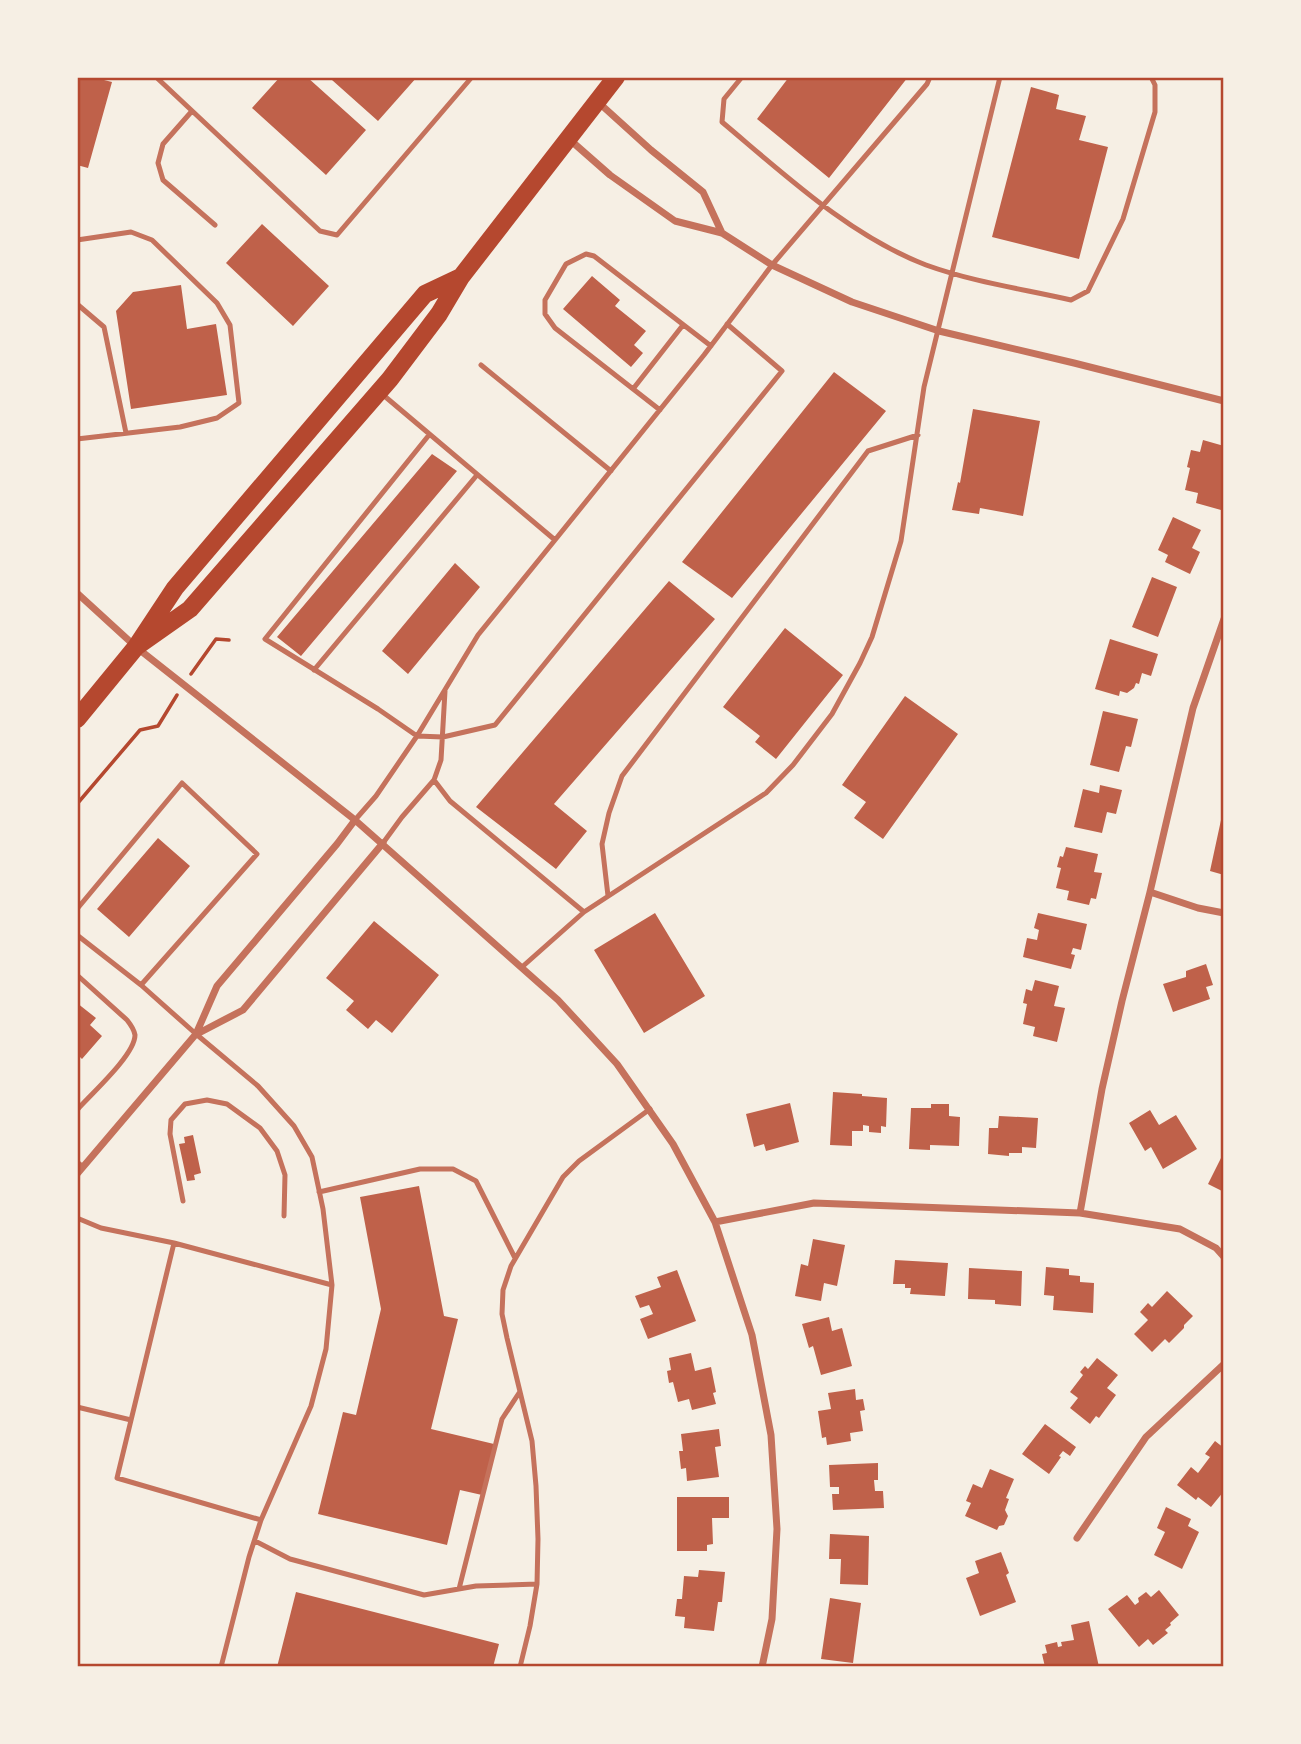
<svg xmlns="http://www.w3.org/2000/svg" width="1301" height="1744" font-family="'Space Grotesk',sans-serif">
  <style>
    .building { fill: #bf614a }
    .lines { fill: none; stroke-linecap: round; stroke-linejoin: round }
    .path { stroke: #b5482f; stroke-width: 3.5 }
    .service { stroke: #c5725c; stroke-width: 5 }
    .minor { stroke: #c5725c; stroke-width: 7 }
    .primary { stroke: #b5482f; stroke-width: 18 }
    .neatline { fill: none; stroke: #b5482f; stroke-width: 2.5 }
  </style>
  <rect width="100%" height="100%" fill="#f6efe4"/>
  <!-- building -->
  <path class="building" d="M77,77h15l20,5 -24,86 -11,-3z
    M280,77h27l59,53 -40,45 -74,-67z
    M335,77h82l-39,44 -46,-41z
    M789,77h119l-79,101 -72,-59z
    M1031,87l28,8 -3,14 30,7 -7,24 29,7 -29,112 -87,-22z
    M262,224l67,62 -36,40 -67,-63z
    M592,276l28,24 -5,6 31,25 -12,14 9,8 -12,14 -68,-58z
    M181,285l6,44 29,-5 11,71 -96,14 -15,-98 17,-19z
    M834,372l52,39 -154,187 -50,-36z
    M973,409l67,12 -17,95 -43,-8 -1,6 -27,-4 6,-28 2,1z
    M1203,440l21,6v52l-3,12 -25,-7 2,-10 -13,-3 5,-22 -3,-1 4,-17 9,2z
    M432,454l25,17 -156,185 -24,-19z
    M1173,517l28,13 -9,18 8,4 -10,22 -25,-12 3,-7 -10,-5z
    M455,563l25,24 -72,87 -26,-23z
    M1152,577l25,10 -19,50 -26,-10z
    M669,581l46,38 -161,185 33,27 -31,38 -80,-62z
    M785,628l58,47 -67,84 -21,-17 5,-6 -37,-29z
    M1110,639l48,15 -7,22 -9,-3 -3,11 -3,-1 -2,5 -7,5 -7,-2 -1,5 -24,-7z
    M905,696l53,38 -75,105 -29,-21 12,-16 -24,-17z
    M1103,711l35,8 -7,28 -5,-1 -7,26 -29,-7z
    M1100,785l22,5 -6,24 -9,-2 -5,21 -28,-6 9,-38 16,4z
    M1221,820h3v55l-14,-4z
    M158,838l32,28 -61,71 -32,-28z
    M1066,847l32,7 -4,18 8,1 -6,26 -5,-1 -2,7 -22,-5 2,-9 -13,-3 5,-20 -4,-1 3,-11 3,1z
    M655,913l50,83 -61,37 -50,-83z
    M1038,913l49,11 -6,26 -8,-2 -2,6 4,1 -4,14 -48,-12 4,-19 10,2 2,-10 -5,-2z
    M374,921l65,54 -47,58 -16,-13 -8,9 -22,-19 8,-9 -28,-23z
    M1206,964l7,21 -7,2 4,12 -37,13 -10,-28 23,-7v-6z
    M1035,980l24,6 -5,20 11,2 -8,34 -24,-6 2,-9 -12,-3 4,-20 -4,-1 3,-14 6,2z
    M77,1003l19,15 -6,7 12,11 -20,23 -5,-5z
    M833,1092l29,2v2l25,2 -1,29 -5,-1v7l-12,-1v-6l-6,-1v6h-11v15l-22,-1z
    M790,1103l9,39 -33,9 -2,-7 -10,3 -8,-33z
    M931,1104h18v12l11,1 -1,29 -29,-1v5l-21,-1 2,-41h20z
    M1150,1110l9,15 17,-10 21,34 -34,20 -12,-22 -6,4 -16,-28z
    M999,1116l39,2 -2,30 -14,-1v6h-13v3l-21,-2 1,-26h9z
    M193,1135l8,38 -7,2 1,5 -8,1 -8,-37 6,-1 -1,-6z
    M1221,1158l3,2v32l-16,-8z
    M419,1186l25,130 14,3 -27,110 63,15 -12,51 -22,-5 -13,55 -129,-31 25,-102 13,3 25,-106 -21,-112z
    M813,1239l32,6 -8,41 -13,-3 -3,18 -26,-5 6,-32 7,2z
    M895,1260l53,3 -3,33 -35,-2 1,-6h-6v-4h-12z
    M1046,1267l23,2v6l11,1v6l14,1 -1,30 -40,-3 1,-14 -10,-1z
    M969,1268l53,3 -1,35 -26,-2v-4l-27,-1z
    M677,1270l19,51 -48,18 -8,-20 13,-5 -4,-9 -9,3 -5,-12 26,-9 -4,-10z
    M1167,1291l26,25 -9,9v3l-15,15 -4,-4 -13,13 -18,-18 14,-14 -8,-8 8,-9 4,4z
    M829,1317l3,14 10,-3 10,38 -31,9 -8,-29 -4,2 -7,-24z
    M691,1353l4,18 16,-4 5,25 -3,1 3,11 -24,6 -3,-11 -11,3 -5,-20 -4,1 -2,-12 4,-1 -2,-12z
    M1097,1358l21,17 -11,13 9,7 -17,23 -3,-2 -6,8 -20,-16 8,-10 -8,-6 13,-17 -3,-3 5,-6 3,3z
    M855,1389l1,11 7,-1 2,11 -5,1 3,20 -13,2 1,8 -24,4 -1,-8 -4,1 -4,-27 13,-2 -3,-16z
    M1045,1424l31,23 -6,9 -7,-5 -4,5 2,1 -12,17 -27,-20z
    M719,1429l2,17 -6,1 4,30 -32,4 -1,-13 -5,1 -2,-18h4l-2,-17z
    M1215,1441l9,7v43l-13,16 -13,-10 -2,3 -19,-15 14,-18 7,6 12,-16 -5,-3z
    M878,1463v17h-4l1,11h8l1,17 -51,2 -1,-16h7v-7h-9l-1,-22z
    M990,1469l24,10 -8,19 3,1 -4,11 3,6 -4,9 -5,1 -2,4 -32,-14 6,-13 -5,-2 7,-17 9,4z
    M677,1497h52v21h-17l1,26 -6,1v6h-30z
    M1166,1507l25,12 -3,7 11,6 -17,37 -28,-14 11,-23 -8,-4z
    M830,1534l39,2 -1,49 -28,-1 1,-25h-12z
    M1001,1552l8,21 -3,2 10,27 -36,14 -14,-38 13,-5 -4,-12z
    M699,1570l26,2 -3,30h-4l-4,29 -30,-3 1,-11 -10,-1 2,-17h5l2,-23 14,1z
    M1159,1590l20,25 -9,8 1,2 -6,5 3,3 -15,12 -5,-6 -9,8 -31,-38 19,-14 8,10 4,-3 -1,-4 8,-6 5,5z
    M296,1592l203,52 -6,23h-216z
    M830,1598l31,5 -8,60 -32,-4z
    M1089,1621l10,46h-54l-3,-13 5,-1 -2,-8 12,-3 1,5 4,-1 -1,-4 13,-2 -3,-15z"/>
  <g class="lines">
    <!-- path -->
    <path class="path" d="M191,674l25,-35 13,1
      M77,804l63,-74 18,-4 19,-31"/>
    <!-- service -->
    <path class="service" d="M156,77l164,154 17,4 135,-158
      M742,77l-18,22 -2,23c62,52 128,114 204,143 47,17 97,24 145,35l17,-9 35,-72 32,-107v-27l-4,-8
      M192,111l-29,33 -5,19 5,17 52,45
      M77,240l54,-8 21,8 65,63 13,22 9,78 -22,15 -37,9 -103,12
      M77,304l27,23 22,106
      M481,365l130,106
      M633,389l50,-64
      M660,410l-105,-82 -10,-14v-14l21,-36 20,-10 8,2 117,90
      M429,435l-164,204 113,70 39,27 26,1 52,-12 287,-354 -55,-47
      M555,540l149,-185 68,-90 155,-181 3,-7
      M314,670l163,-195
      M434,780l16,21 134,111 -62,55
      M355,820l21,-24 41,-60 61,-101 77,-95 -173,-146
      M383,843l19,-26 32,-37 7,-20 4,-69
      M608,896l-6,-52 7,-31 13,-37 246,-325 50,-16
      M77,909l105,-126 75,71 -116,131
      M584,912l182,-119 27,-28 39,-51 28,-51 12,-26 29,-96 23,-154 76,-310
      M77,935l64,50 55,49 62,52 36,40 18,31 11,52 9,76 -6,64 -15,57 -50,114 -12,37 -28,110
      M77,975l50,45c4,5 7,9 8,15 0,20 -44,59 -58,75
      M77,1162l6,5
      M319,1192l101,-23h33l23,12 39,77
      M183,1201l-13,-67 1,-14 14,-16 22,-4 20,4 33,24 17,23 8,24 -1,41
      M77,1218l24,10 73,15
      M77,1407l54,13
      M261,1520l-144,-42 57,-235 158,42
      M255,1541l35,18 134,36 52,-9 61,-2
      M459,1589l43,-170 17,-26
      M520,1667l10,-41 7,-42 1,-45 -2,-53 -4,-45 -25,-103 -5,-24 1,-24 8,-24 52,-89 16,-16 71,-52"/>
    <!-- minor -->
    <path class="minor" d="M598,102l53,48 52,42 19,41
      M569,139l41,36 65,46 47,12 50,32 80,37 87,29 135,32 150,38
      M77,593l59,54 219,173 203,180 59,64 56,80 42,78 37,113 19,100 6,94 -5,90 -10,48
      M1150,892l48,16 26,5
      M197,1034l46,-24 140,-167
      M77,1174l119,-140 21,-48 120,-142 18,-24
      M1080,1213l22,-124 20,-88 28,-109 43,-184 31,-89
      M715,1222l99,-19 266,10 100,16 36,19 8,9
      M1077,1538l69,-101 78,-73"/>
    <!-- primary -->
    <path class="primary" d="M136,647l54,-38 200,-230 49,-65 22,-37 155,-200
      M77,719l59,-72 39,-59 250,-294 36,-17"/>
  </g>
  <!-- border -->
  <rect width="1301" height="1744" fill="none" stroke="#f6efe4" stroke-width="158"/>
  <rect x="79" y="79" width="1143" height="1586" class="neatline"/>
</svg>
